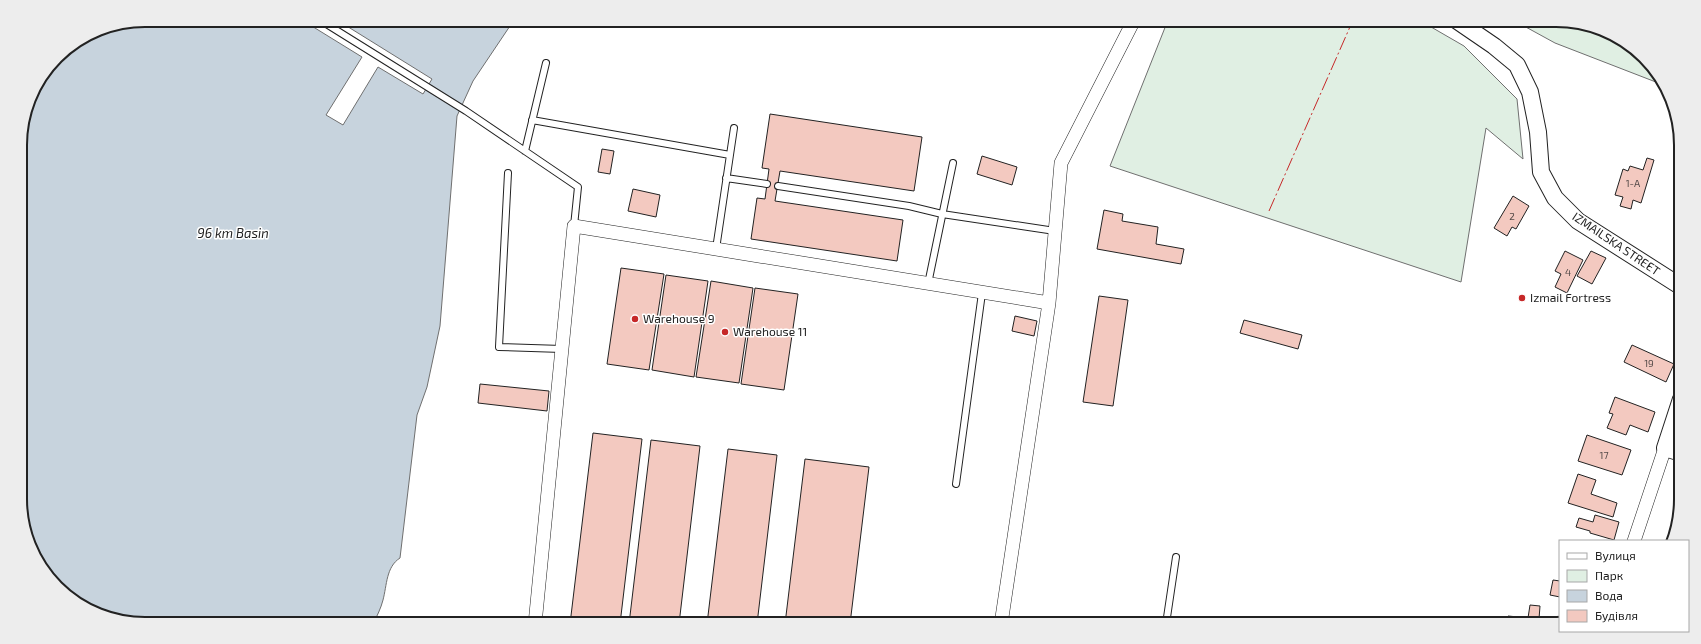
<svg xmlns="http://www.w3.org/2000/svg" width="1701" height="644" font-family="'Exo 2',sans-serif">
  <style>
    .green { fill: #e0efe3; stroke: #6f6f6f }
    .water { fill: #c7d3dd; stroke: #6f6f6f }
    .pier { fill: #fff; stroke: #6f6f6f }
    .building { fill: #f3c9c0; stroke: #222 }
    .lines { fill: none; stroke-linecap: round; stroke-linejoin: round }
    .service-casing { stroke: #222; stroke-width: 8 }
    .minor-casing { stroke: #222; stroke-width: 14 }
    .tertiary-casing { stroke: #222; stroke-width: 18 }
    .service { stroke: #fff; stroke-width: 6 }
    .minor { stroke: #fff; stroke-width: 13 }
    .tertiary { stroke: #fff; stroke-width: 16 }
    .power { stroke: #c62828; stroke-width: 1; stroke-dasharray: 14 3 2 3; stroke-linecap: butt }
    .poi-dot { fill: #c62828; stroke: #fff; stroke-width: 1.5 }
    .labels { text-anchor: middle; stroke-width: 3; stroke-linejoin: round; paint-order: stroke }
    .number-label { font-size: 10px; fill: #564c4a }
    .street-label { font-size: 12px; fill: #222; stroke: #fff }
    .poi-label { font-size: 12px; fill: #222; stroke: #fff; text-anchor: start }
    .water-label { font-size: 13px; font-style: italic; fill: #222; stroke: #fff }
    .rim { fill: none; stroke: #222; stroke-width: 2 }
  </style>
  <rect width="100%" height="100%" fill="#fff"/>
  <!-- green -->
  <path class="green" d="M1168,20h251l45,26 53,53 6,60 -37,-31 -25,154 -351,-116z
    M1513,20c45,0 89,-1 124,32 12,11 18,17 24,32l-106,-41z"/>
  <!-- water -->
  <path class="water" d="M145,20h369l-41,61 -16,35 -17,210 -13,61 -10,28 -17,143c-14,9 -13,27 -17,42 -2,8 -6,16 -10,24h-228l-40,-7 -54,-36 -29,-58 -2,-386 13,-47 29,-39 35,-22z"/>
  <!-- pier -->
  <path class="pier" d="M302,20h35l95,59 -9,15 -45,-27 -35,58 -17,-10 36,-58z"/>
  <!-- building -->
  <path class="building" d="M770,114l152,23 -8,54 -134,-20 -5,30 128,19 -6,41 -146,-22 6,-41 8,1 4,-30 -7,-1z
    M602,149l12,2 -4,23 -12,-2z
    M982,156l35,11 -5,18 -35,-11z
    M1647,158l7,2 -13,43 -8,-3 -2,9 -11,-3 3,-9 -8,-2 8,-26 5,2 2,-5 13,4z
    M633,189l27,6 -4,22 -28,-6z
    M1513,196l16,10 -13,23 -4,-2 -5,9 -13,-8z
    M1104,210l19,4 -1,7 36,6 -2,17 28,5 -3,15 -84,-15z
    M1565,251l18,9 -16,33 -12,-6 6,-13 -6,-3z
    M1591,251l15,7 -14,26 -15,-8z
    M621,268l43,6 -15,96 -42,-6z
    M666,275l42,6 -14,96 -42,-7z
    M711,281l42,7 -14,95 -43,-6z
    M755,288l43,6 -14,96 -43,-6z
    M1099,296l29,4 -15,106 -30,-4z
    M1015,316l22,5 -3,15 -22,-5z
    M1244,320l58,15 -4,14 -58,-16z
    M1632,345l42,19 -8,18 -42,-20z
    M480,384l69,7 -2,20 -69,-8z
    M1615,397l40,15 -7,20 -18,-7 -4,10 -19,-7 6,-14 -4,-1z
    M593,433l49,6 -22,185h-50z
    M1587,435l44,15 -9,25 -44,-14z
    M651,440l49,6 -21,178h-50z
    M728,449l49,6 -20,169h-50z
    M805,459l64,8 -19,157h-65z
    M1578,474l18,6 -5,14 26,9 -4,14 -45,-14z
    M1595,515l24,7 -5,18 -24,-7v-2l-14,-4 3,-9 14,4z
    M1553,580l7,1v16l-10,-2z
    M1530,605l10,1 -1,13 8,1v4h-40l1,-8 20,2z"/>
  <g class="lines">
    <defs>
      <path id="service" d="M320,20l146,91 112,76 -4,39
        M532,120l198,35
        M525,151l21,-88
        M508,173l-9,174 63,2
        M726,178l41,6
        M778,186l131,20 33,8 113,17
        M716,249l18,-121
        M928,284l25,-121
        M956,484l26,-191
        M1166,624l10,-67"/>
      <path id="minor" d="M1634,541l31,-93
        M535,624l39,-398 475,77
        M1001,624l48,-321 12,-140 73,-143"/>
      <path id="tertiary" d="M1456,20l38,26 23,19 13,27 8,40 3,40 14,26 23,23 102,65
        M1681,399l-16,49 16,5"/>
    </defs>
    <!-- service casing -->
    <use href="#service" class="service-casing"/>
    <!-- minor casing -->
    <use href="#minor" class="minor-casing"/>
    <!-- tertiary casing -->
    <use href="#tertiary" class="tertiary-casing"/>
    <!-- service -->
    <use href="#service" class="service"/>
    <!-- minor -->
    <use href="#minor" class="minor"/>
    <!-- tertiary -->
    <use href="#tertiary" class="tertiary"/>
    <!-- power -->
    <path class="power" d="M1269,211l84,-191"/>
  </g>
  <!-- markers -->
  <g class="poi-dot">
    <circle cx="1522" cy="298" r="4"/>
    <circle cx="635" cy="319" r="4"/>
    <circle cx="725" cy="332" r="4"/>
  </g>
  <g class="labels">
    <!-- number labels -->
    <g class="number-label">
      <text x="1633" y="187">1-А</text>
      <text x="1512" y="220">2</text>
      <text x="1568" y="276">4</text>
      <text x="1649" y="367">19</text>
      <text x="1604" y="459">17</text>
    </g>
    <!-- street labels -->
    <g class="street-label">
      <text transform="translate(1616 244) rotate(34)" y="4">IZMAILSKA STREET</text>
    </g>
    <!-- poi labels -->
    <g class="poi-label">
      <text x="1530" y="302">Izmail Fortress</text>
      <text x="643" y="323">Warehouse 9</text>
      <text x="733" y="336">Warehouse 11</text>
    </g>
    <!-- water labels -->
    <g class="water-label">
      <text x="233" y="238">96 km Basin</text>
    </g>
  </g>
  <!-- crop -->
  <path d="M0 0H1701V644H0ZM145 27H1556A118 118 0 0 1 1674 145V499A118 118 0 0 1 1556 617H145A118 118 0 0 1 27 499V145A118 118 0 0 1 145 27Z" fill="#ededed" fill-rule="evenodd"/>
  <path class="rim" d="M145 27H1556A118 118 0 0 1 1674 145V499A118 118 0 0 1 1556 617H145A118 118 0 0 1 27 499V145A118 118 0 0 1 145 27Z"/>
  <!-- legend -->
  <rect x="1559" y="540" width="130" height="92" fill="#ffffff" stroke="#a7a7a7"/>
  <rect x="1567" y="553" width="20" height="6" fill="#ffffff" stroke="#a7a7a7"/>
  <text x="1595" y="560" font-size="12" fill="#222222">Вулиця</text>
  <rect x="1567" y="570" width="20" height="12" fill="#e0efe3" stroke="#a7a7a7"/>
  <text x="1595" y="580" font-size="12" fill="#222222">Парк</text>
  <rect x="1567" y="590" width="20" height="12" fill="#c7d3dd" stroke="#a7a7a7"/>
  <text x="1595" y="600" font-size="12" fill="#222222">Вода</text>
  <rect x="1567" y="610" width="20" height="12" fill="#f3c9c0" stroke="#a7a7a7"/>
  <text x="1595" y="620" font-size="12" fill="#222222">Будівля</text>
</svg>
